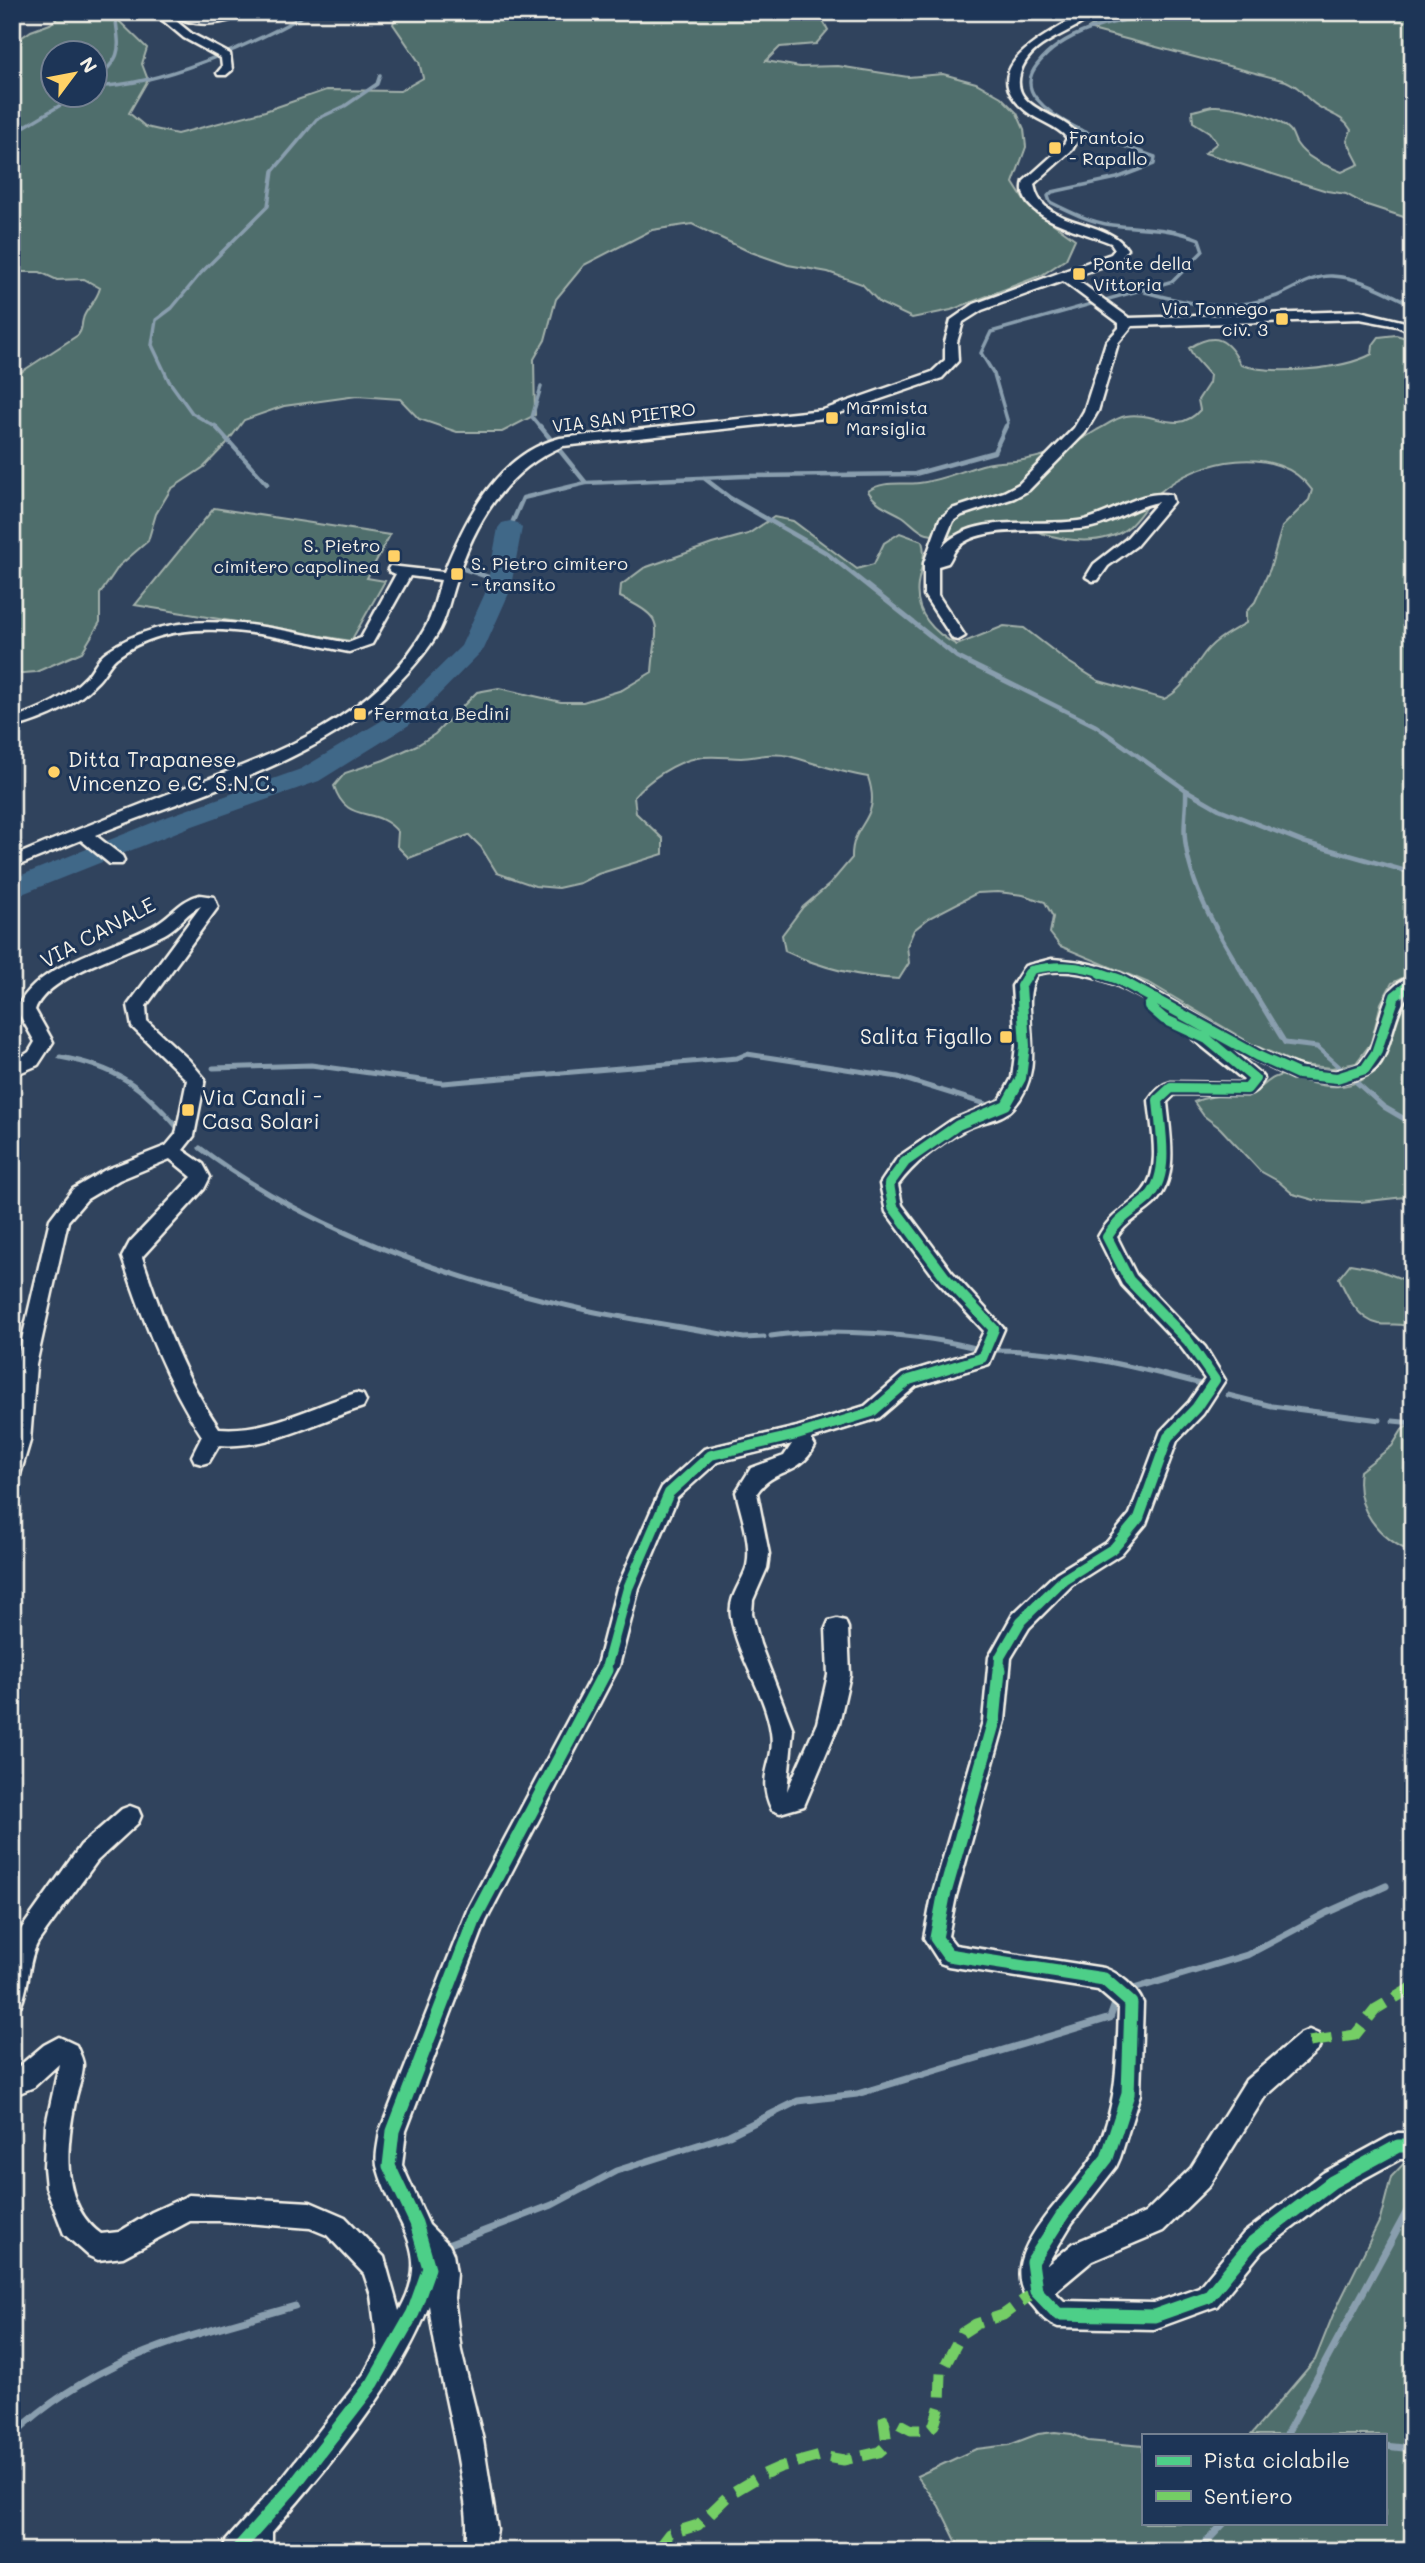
<svg xmlns="http://www.w3.org/2000/svg" width="1425" height="2563" font-family="Mali,sans-serif">
  <style>
    .green { fill: #506e6c; stroke: #a2b0aa; stroke-width: 2; fill-rule: evenodd }
    .lines { fill: none; stroke-linecap: round; stroke-linejoin: round }
    .stream-far3 { stroke: #899eae; stroke-width: 3.5 }
    .stream-far2 { stroke: #899eae; stroke-width: 4.5 }
    .stream-far1 { stroke: #899eae; stroke-width: 5 }
    .stream { stroke: #899eae; stroke-width: 7 }
    .river { fill: #416788; fill-rule: evenodd }
    .minor-casing { stroke: #f4f1e8; stroke-width: 5 }
    .minor { fill: #1d3557; fill-rule: evenodd }
    .quiet { stroke: #74ce65; stroke-width: 11; stroke-dasharray: 23 11; stroke-linecap: butt }
    .cycleway-far2-casing { stroke: #1d3557; stroke-width: 11 }
    .cycleway-far1-casing { stroke: #1d3557; stroke-width: 15 }
    .cycleway-casing { stroke: #1d3557; stroke-width: 18 }
    .cycleway-far2 { stroke: #4dcf88; stroke-width: 8 }
    .cycleway-far1 { stroke: #4dcf88; stroke-width: 10 }
    .cycleway { stroke: #4dcf88; stroke-width: 13 }
    .poi-dot { fill: #ffd166; stroke: #1d3557; stroke-width: 2.5 }
    .labels { text-anchor: middle; stroke-width: 6; stroke-linejoin: round; paint-order: stroke }
    .far-poi-label { font-size: 18px; fill: #f4f1e8; stroke: #1d3557; text-anchor: start }
    .far-street-label { font-size: 18px; fill: #f4f1e8; stroke: #1d3557 }
    .poi-label { font-size: 21px; fill: #f4f1e8; stroke: #1d3557; text-anchor: start }
    .street-label { font-size: 21px; fill: #f4f1e8; stroke: #1d3557 }
  </style>
  <rect width="100%" height="100%" fill="#30435d"/>
  <filter id="ink" filterUnits="userSpaceOnUse"><feTurbulence type="fractalNoise" baseFrequency=".0143" numOctaves="2"/><feDisplacementMap in="SourceGraphic" scale="14" xChannelSelector="R" yChannelSelector="G"/><feConvolveMatrix kernelMatrix="1 2 1 2 8 2 1 2 1" color-interpolation-filters="sRGB"/></filter>
  <g filter="url(#ink)">
    <!-- green -->
    <path class="green" d="M65,12h49l5,9 28,27 -5,16 6,16 -19,33 17,14 31,7 88,-23 61,-21 74,1 23,-13 -4,-16 -26,-38 4,-12h421l10,18 -12,14 -36,3 -14,14 34,6 38,-1 70,11 35,-3 33,9 25,14 16,16 7,16 2,18 -13,36 14,22 48,34 -9,20 -24,16 -91,35 -39,8 -32,-15 -18,-19 -34,-12 -40,-7 -40,-14 -56,-27 -40,6 -68,35 -28,34 -11,41 -11,19 1,56 -33,17h-45l-38,-13 -19,-20 -43,-3 -73,10 -40,14 -18,24 -22,23 -33,22 -15,25 -8,27 -29,25 -19,28v28l-18,30 -46,20 -24,2v-296l66,-43c5,-6 3,-9 5,-16 2,-10 13,-16 17,-31l-16,-9 -27,1 -17,-8h-28v-228l19,-13 19,-7zM94,52v42h-42v-42z
      M1131,12h282v208l-49,-16 -18,-10 -19,-3 -122,-38 12,-10 -8,-11 -16,-10 -1,-11c7,-1 14,-4 21,-5 18,-1 65,10 77,24 3,3 4,10 7,14 10,15 28,21 45,28l17,-8 -12,-23 4,-11c-10,-17 -26,-16 -40,-29 -12,-10 -7,-11 -25,-20l-198,-52 12,-8z
      M1396,335l17,5v633l-21,10 -11,20 -10,40 -15,20 -24,5 -33,-3 -47,-21 -101,-60 -91,-38 -10,-13 3,-16 -8,-15 -22,-7 -25,-3 -21,1 -48,25 -15,12 -7,16 2,17 -10,16c-40,-2 -78,-11 -114,-28l-3,-16 21,-28 27,-23 22,-26c-1,-37 31,-36 16,-81 -29,-5 -51,-13 -79,-21 -16,-4 -31,1 -48,2 -14,0 -30,-3 -44,0 -22,4 -49,22 -63,39l2,16 27,26v15l-65,20 -18,9 -22,5 -23,-2 -38,-13 -16,-26 -12,-12 -60,23 -12,-12 1,-14c-23,-28 -51,-6 -64,-46l11,-13 39,-13 35,-16 16,-10 42,-42 22,-4 62,14h22l39,-12 30,-18c3,-47 17,-53 -32,-75l1,-12 23,-17 68,-24 36,-10 26,-17 19,4 64,48 17,-5 10,-21 16,-10 22,8c5,16 -2,28 -4,43 -4,29 16,49 39,61l47,-19 20,2 43,33 32,20 65,18c19,-9 25,-25 37,-41 11,-17 27,-25 45,-35v-11l9,-10 15,-33 12,-42 27,-27 3,-10c-34,-48 -115,-31 -153,3 -20,17 -22,36 -50,44 -23,7 -46,3 -68,-4 -8,-3 -17,-8 -25,-9 -6,0 -15,3 -21,4 -20,5 -47,11 -68,6 -9,-2 -18,-14 -25,-18 -14,-8 -26,-11 -34,-25 16,-11 32,-6 51,-8 24,-3 44,-13 67,-19 13,-3 25,-2 37,-4 26,-4 52,-16 74,-30 10,-5 18,-12 29,-14 29,-5 51,20 74,-6l-2,-10 11,-17 1,-8 -16,-18 -5,-9c27,-17 39,-9 52,17 32,10 101,5 131,-11l1,-9 6,-8z
      M214,508l176,27 -23,43 18,3 -34,60 -216,-36z
      M1413,991v205l-53,6 -46,-2 -21,-6 -15,-13 -18,-10 -40,-43 -16,-12 -10,-14c23,-10 39,-4 58,-10 12,-4 18,-17 33,-17 4,0 11,3 15,5 21,6 44,11 63,-1 30,-17 27,-75 50,-88z
      M1350,1264l23,4 40,15v45c-13,-6 -21,-2 -34,-4 -21,-4 -32,-28 -40,-46z
      M1413,1422v131c-34,-15 -59,-44 -53,-82l32,-25 10,-16z
      M1410,2157h3v394h-452l-22,-45 -22,-30 59,-27 33,-4 29,-11 17,-2 17,2 16,7 55,5v77h242v-88h-134l64,-75 18,-45 47,-95 11,-43z"/>
    <g class="lines">
      <!-- stream-far3 -->
      <path class="stream-far3" d="M94,82c31,-28 25,-31 21,-70
        M94,86c61,2 162,-43 216,-74
        M12,134l67,-40
        M1145,292c48,13 83,21 132,4 18,-7 35,-21 55,-20 29,1 55,17 81,29
        M541,387l-9,30 9,11
        M217,428l-25,-15 -23,-32 -17,-36 4,-25 16,-12 29,-35 67,-67 5,-35 44,-52 28,-13 32,-22 3,-9
        M1005,428l3,-5 -14,-49 -13,-21 10,-21 182,-51 30,-30 -4,-12c-29,-12 -57,-10 -87,-14 -22,-3 -42,-13 -62,-23l-2,-6 4,-4 65,-14 37,-14 1,-7c-38,-15 -91,-25 -119,-59 -9,-11 -7,-23 1,-33 30,-39 87,-45 131,-53"/>
      <!-- stream-far2 -->
      <path class="stream-far2" d="M215,426l52,58
        M540,426l46,57
        M704,478l26,20 95,54 132,105 139,69 90,64 33,19 84,33 110,31
        M510,528l13,-30 63,-15 159,-7 170,-2 79,-22 12,-26
        M461,568l39,13
        M1186,790c1,16 -3,33 -1,49 5,49 33,94 58,135"/>
      <!-- stream-far1 -->
      <path class="stream-far1" d="M1242,973l43,70 32,4 67,60 29,17
        M60,1057c56,10 81,28 118,71
        M213,1068l98,-3 132,18 294,-25 10,-4 151,23 87,27
        M200,1148c110,83 252,132 386,162 52,11 105,18 158,28l20,-1
        M771,1336c56,-9 153,-2 208,13
        M993,1350c77,0 138,16 212,35
        M1228,1395l44,11 108,14
        M1393,1421l20,2"/>
      <!-- stream -->
      <path class="stream" d="M1127,1991l120,-36 79,-42 60,-27
        M450,2244l102,-39 64,-34 113,-36 69,-34 59,-7 253,-76 7,-20
        M1286,2435l127,-235
        M12,2436c84,-80 175,-99 283,-130
        M1385,2446l28,3
        M1198,2551l26,-28"/>
      <!-- river -->
      <path class="river" d="M510,521l8,2 4,5 -12,63 -26,58 -75,76 -90,56 -132,47 -175,70v-19l157,-63 132,-47 90,-54 70,-69 25,-55 12,-63 4,-5z"/>
      <defs>
        <path id="minor" d="M153,12h12l27,22 38,20 2,16 -6,5h-8l-1,-2 5,-6 -1,-9 -37,-20z
          M171,12l38,5 22,-5h16c-21,14 -56,17 -76,0z
          M1083,12h12c-20,23 -66,27 -75,62 -10,38 48,39 59,64l-7,12 -38,34c6,45 72,33 93,65l-7,11 -47,17 56,41 231,-7 53,13v9l-16,-7 -37,-7 -228,7 -14,17 -20,68 -13,22 -56,57 -15,8 -52,17 -9,6 -11,26c32,-35 94,-20 136,-26 31,-4 62,-33 93,-26l2,7 -37,44 -28,20 -10,14 -5,1 -7,-4 8,-13 32,-25 32,-37c-23,4 -43,20 -66,25 -35,8 -112,-6 -136,22 -3,4 -5,10 -8,14l-10,3v29l27,41 -7,4 -5,-1 -29,-44v-32l16,-44 12,-10 52,-17 15,-8 55,-56 10,-17 22,-69 13,-14v-5l-56,-42 -81,29 -19,12 -6,20 1,19 -16,17 -117,40 -262,28c-59,25 -89,78 -108,137 -5,15 -8,32 -15,46 -11,21 -29,41 -46,58 -71,74 -204,109 -299,148l27,21 2,4 -2,4h-12l-29,-24 -69,28v-11c51,-22 102,-42 153,-62 95,-36 206,-70 259,-165 9,-15 12,-33 17,-50l-31,-4 -38,68 -23,8c-74,-14 -166,-45 -233,6 -8,7 -12,18 -20,25 -22,24 -53,37 -84,45v-10c27,-7 55,-21 75,-42 7,-8 11,-19 20,-25 73,-50 161,-23 241,-8l13,-5 35,-64 -6,-2 -2,-3 2,-3 54,6c22,-55 54,-118 116,-134l263,-28 109,-38 13,-12v-18l6,-22 23,-16 137,-50 4,-5 -4,-6c-25,-11 -98,-25 -87,-62l39,-35 4,-8c-9,-12 -29,-17 -41,-27 -56,-46 28,-77 57,-99z
          M200,895l14,2 4,10 -72,99 1,15 42,39 16,19 -11,57 -11,14 20,14 7,13 -6,12 -62,68c20,60 41,118 77,171 49,4 91,-21 137,-35l7,2 3,6 -3,6c-48,15 -93,42 -144,38l-10,17 -7,2 -7,-2 -3,-6 10,-20c-36,-55 -59,-116 -80,-179l8,-15 62,-65 -22,-18 -51,21 -32,19 -19,22 -32,144 -6,76 -11,37 -7,2v-68l4,-47 34,-146 23,-30 32,-19 61,-24 10,-12 11,-54 -55,-53 -4,-22 73,-99c-13,5 -21,19 -33,26 -34,20 -121,42 -133,78l18,32 -15,23 -26,11v-13l17,-11 6,-10 -18,-32c17,-47 99,-62 139,-86 17,-10 24,-24 44,-29z
          M1052,959c26,2 48,5 72,16 50,22 166,108 216,95 6,-1 16,-3 20,-7 26,-24 11,-75 53,-87v15c-24,19 -18,68 -44,83 -9,5 -22,7 -32,10l-45,-6 -63,-30 32,27 3,4c-4,8 -9,14 -17,16l-72,-1 -8,8c3,33 13,76 -13,102 -13,12 -28,18 -37,33l19,38 69,72 20,33 -22,34 -26,27 -31,83 -25,30 -49,31 -43,43 -18,30 -6,63 -49,175 -8,40 7,9 149,23c15,5 33,20 39,35l-3,91 -20,64 -4,9 -44,56 -26,43 28,-23 71,-30 46,-45 55,-88 54,-46 9,-4 9,4 3,8 -3,8 -54,48 -55,88 -46,45 -71,30 -37,31 9,9 90,2 45,-16 45,-54 79,-60 66,-36 9,-4h15v26h-13l-59,32 -79,60 -45,55 -63,23 -96,-2c-11,-4 -17,-11 -24,-20 -50,-51 43,-115 63,-158 21,-45 20,-93 22,-141l-21,-18 -150,-24 -8,-3 -16,-25 8,-42 51,-175 6,-64 24,-43 43,-41 51,-31 23,-28 31,-83 28,-29 16,-23 -24,-32 -59,-62 -24,-48c14,-26 29,-27 45,-46 19,-22 8,-65 6,-91 5,-8 13,-16 22,-18l71,1 2,-3 -51,-41 -3,-4 6,-5c-48,-27 -101,-69 -159,-56 -21,34 15,92 -24,134 -10,12 -35,14 -49,22 -25,14 -49,32 -66,55l4,20 50,67 52,57 -15,35 -73,22 -37,32 -68,21 4,7c-16,31 -41,21 -58,47l12,61 -2,14 -14,32 -1,13 8,31 33,86 -6,61 30,-68 11,-48 -2,-47 3,-7 8,-2 8,2 3,7 2,47 -11,48 -35,83 -24,7 -8,-3c-17,-36 4,-46 -1,-78 -6,-41 -34,-75 -40,-116 -3,-19 11,-33 16,-50 5,-24 -6,-51 -11,-74l15,-24 33,-12 8,-12 -75,18 -40,36 -38,90 -20,78 -133,255 -80,210 -4,34 27,60 20,20 4,9 3,19 -2,25 7,53 22,89 14,90 -4,21h-28c5,-26 0,-49 -4,-75 -9,-58 -25,-113 -32,-171 -27,75 -104,166 -157,227v19h-50l4,-10 56,-63 82,-104 14,-26 -7,-53 -7,-21 -37,-39 -17,-7 -89,-7h-31l-67,36 -25,3 -9,-4 -25,-22 -18,-47 -2,-20 2,-42 13,-61 -25,23 -22,9v-24l32,-27 15,-8 17,8c2,5 7,14 7,20 0,12 -6,26 -8,37 -9,45 -15,102 26,132l18,-2 33,-20 37,-17 121,7 35,15 39,40 15,54c36,-62 -6,-87 -21,-142 -4,-11 1,-27 2,-38l88,-223 129,-243 20,-77 42,-95 3,-6 42,-38 93,-22 68,-21 37,-32 72,-22 10,-21 -46,-49 -52,-70 -6,-28 18,-27 54,-37 48,-20 12,-22 4,-32 -4,-60 13,-20z
          M130,1806l8,3 3,7 -3,7 -41,38 -59,81c-11,20 -8,42 -17,63l-9,3v-66l69,-97 41,-36z"/>
      </defs>
      <!-- minor casing -->
      <use href="#minor" class="minor-casing"/>
      <!-- minor -->
      <use href="#minor" class="minor"/>
      <!-- quiet -->
      <path class="quiet" d="M1309,2042l46,-7 21,-26 37,-22
        M656,2551l13,-17 29,-9 32,-31 30,-18 20,-9 40,-11 24,4 35,-8 8,-7 -3,-24 6,-2 21,11h17l6,-5 6,-20 1,-32 21,-40 14,-9 27,-9 33,-24"/>
      <defs>
        <path id="cycleway-far2" d="M1028,974l3,-4c26,-6 48,-5 74,4"/>
        <path id="cycleway-far1" d="M1100,973l18,6 140,77 40,18 39,4 28,-9 11,-16 19,-57 18,-14
          M605,1672l23,-84 41,-95 42,-38 86,-20 75,-23 37,-32 73,-22 12,-29 -49,-52 -52,-70 -4,-23 16,-22 53,-37 48,-20 15,-27 4,-32 -4,-60 8,-13
          M999,1672l1,-15 21,-36 43,-42 50,-31 25,-30 29,-81 28,-29 19,-28 -27,-39 -59,-61 -22,-43c10,-17 25,-25 39,-37 26,-23 14,-70 12,-100l13,-12 76,1 8,-10 -48,-40 -43,-20 -15,-13 6,-7"/>
        <path id="cycleway" d="M999,1670l-5,51 -50,175 -8,42 12,17 156,24 27,24 -3,91 -21,64 -44,56 -31,48 4,29 22,23 96,2 54,-19 45,-55 79,-60 66,-36h15
          M236,2551l56,-63 81,-105 40,-70 16,-45 -13,-45 -27,-57 4,-35 83,-215 130,-246"/>
      </defs>
      <!-- cycleway-far2 casing -->
      <use href="#cycleway-far2" class="cycleway-far2-casing"/>
      <!-- cycleway-far1 casing -->
      <use href="#cycleway-far1" class="cycleway-far1-casing"/>
      <!-- cycleway casing -->
      <use href="#cycleway" class="cycleway-casing"/>
      <!-- cycleway-far2 -->
      <use href="#cycleway-far2" class="cycleway-far2"/>
      <!-- cycleway-far1 -->
      <use href="#cycleway-far1" class="cycleway-far1"/>
      <!-- cycleway -->
      <use href="#cycleway" class="cycleway"/>
    </g>
  </g>
  <!-- markers -->
  <g class="poi-dot">
    <rect x="1048" y="141" width="14" height="14" rx="3.5"/>
    <rect x="1072" y="267" width="14" height="14" rx="3.5"/>
    <rect x="1275" y="312" width="14" height="14" rx="3.5"/>
    <rect x="825" y="411" width="14" height="14" rx="3.5"/>
    <rect x="387" y="549" width="14" height="14" rx="3.5"/>
    <rect x="450" y="567" width="14" height="14" rx="3.5"/>
    <rect x="353" y="707" width="14" height="14" rx="3.5"/>
    <circle cx="54" cy="772" r="7"/>
    <rect x="999" y="1030" width="14" height="14" rx="3.5"/>
    <rect x="181" y="1103" width="14" height="14" rx="3.5"/>
  </g>
  <g class="labels">
    <!-- far-poi labels -->
    <g class="far-poi-label">
      <text x="1069" y="144">Frantoio<tspan x="1069" dy="21">- Rapallo</tspan></text>
      <text x="1093" y="270">Ponte della<tspan x="1093" dy="21">Vittoria</tspan></text>
      <text x="1268" y="315" text-anchor="end">Via Tonnego<tspan x="1268" dy="21">civ. 3</tspan></text>
      <text x="846" y="414">Marmista<tspan x="846" dy="21">Marsiglia</tspan></text>
      <text x="380" y="552" text-anchor="end">S. Pietro<tspan x="380" dy="21">cimitero capolinea</tspan></text>
      <text x="471" y="570">S. Pietro cimitero<tspan x="471" dy="21">- transito</tspan></text>
      <text x="374" y="720">Fermata Bedini</text>
    </g>
    <!-- far-street labels -->
    <g class="far-street-label">
      <text transform="translate(624 418) rotate(-7)" y="6">VIA SAN PIETRO</text>
    </g>
    <!-- poi labels -->
    <g class="poi-label">
      <text x="68" y="767">Ditta Trapanese<tspan x="68" dy="24">Vincenzo e C. S.N.C.</tspan></text>
      <text x="992" y="1044" text-anchor="end">Salita Figallo</text>
      <text x="202" y="1105">Via Canali -<tspan x="202" dy="24">Casa Solari</tspan></text>
    </g>
    <!-- street labels -->
    <g class="street-label">
      <text transform="translate(98 933) rotate(-28)" y="7">VIA CANALE</text>
    </g>
  </g>
  <!-- margin -->
  <rect width="1425" height="2563" fill="none" stroke="#1d3557" stroke-width="42"/>
  <rect x="21" y="21" width="1383" height="2521" fill="none" stroke="#f4f1e8" stroke-width="2.5" filter="url(#ink)"/>
  <!-- legend -->
  <rect x="1142" y="2434" width="245" height="91" fill="#1d3557" stroke="#738091" stroke-width="2"/>
  <rect x="1156" y="2456" width="35" height="10" fill="#4dcf88" stroke="#738091" stroke-width="2"/>
  <text x="1204" y="2468" font-size="21" fill="#f4f1e8">Pista ciclabile</text>
  <rect x="1156" y="2491" width="35" height="10" fill="#74ce65" stroke="#738091" stroke-width="2"/>
  <text x="1204" y="2504" font-size="21" fill="#f4f1e8">Sentiero</text>
  <!-- north arrow -->
  <g transform="translate(74 74) rotate(58)"><circle r="33" fill="#1d3557" stroke="#738091" stroke-width="2"/>
  <path d="M0-5L12 26L0 18L-12 26Z" fill="#ffd166"/>
  <text y="-10" font-size="19" font-weight="bold" text-anchor="middle" fill="#f4f1e8">N</text>
  </g>
</svg>
